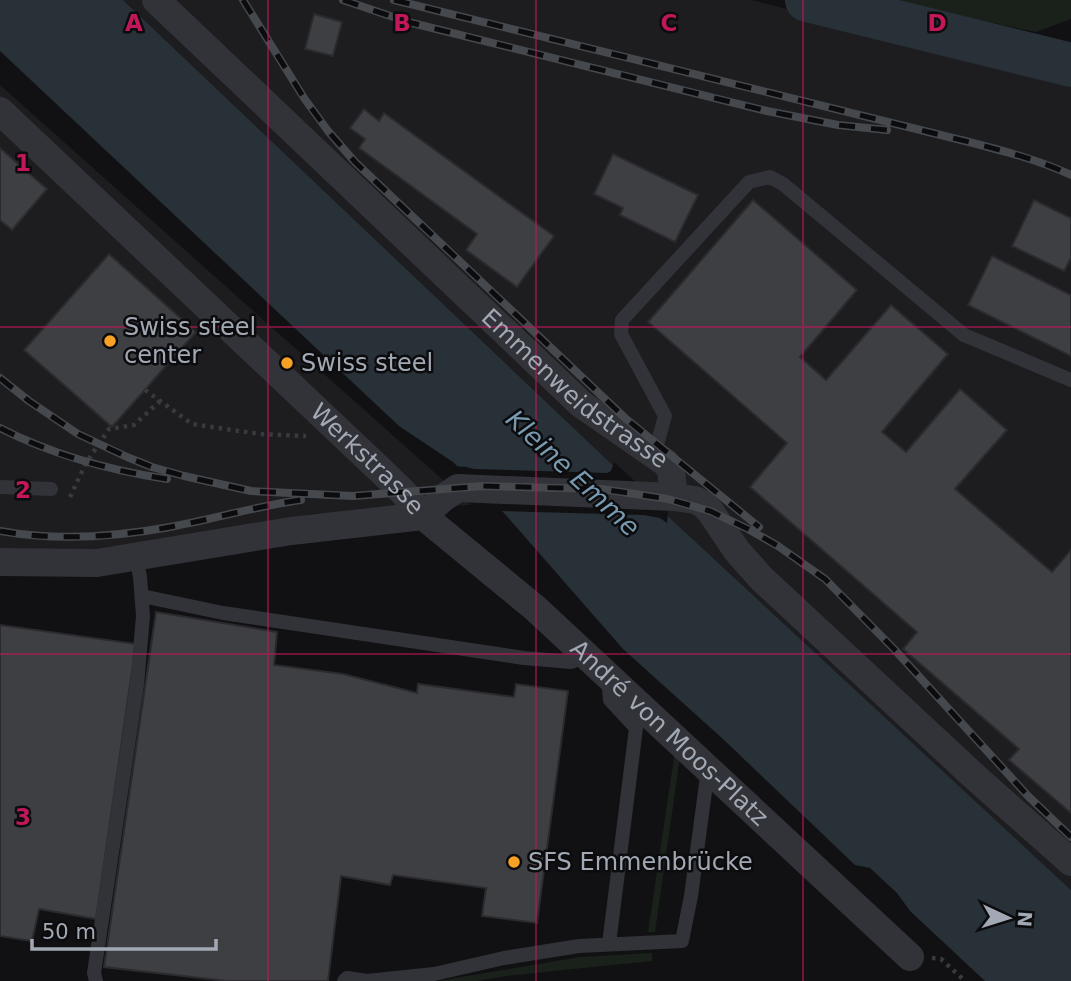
<svg xmlns="http://www.w3.org/2000/svg" width="1071" height="981" font-family="'DejaVu Sans',sans-serif">
  <style>
    .built { fill: #1d1d20 }
    .green { fill: #19211a }
    .water { fill: #273137 }
    .pier { fill: #111113 }
    .lines { fill: none; stroke-linecap: round; stroke-linejoin: round }
    .river { stroke: #273137; stroke-width: 44 }
    .building { fill: #3d3f43; stroke: #2b2b2f; stroke-width: 2 }
    .path { stroke: #383a3f; stroke-width: 4.5; stroke-dasharray: 3.5 5; stroke-linecap: butt }
    .lane { stroke: #323338; stroke-width: 14 }
    .street { stroke: #323338; stroke-width: 28 }
    .rail-casing { stroke: #45484d; stroke-width: 8 }
    .rail { stroke: #0c0c0e; stroke-width: 5; stroke-dasharray: 16; stroke-linecap: butt }
    .grid { fill: none; stroke: #c2185b; stroke-width: 2; stroke-opacity: 0.55 }
    .poi-dot { fill: #f7a125; stroke: #0c0c0e; stroke-width: 2.5 }
    .labels { text-anchor: middle; stroke-width: 5; stroke-linejoin: round; paint-order: stroke }
    .poi-label { font-size: 24px; fill: #a2a9b4; stroke: #0c0c0e; text-anchor: start }
    .street-label { font-size: 24px; fill: #a2a9b4; stroke: #0c0c0e }
    .water-label { font-size: 26px; font-style: italic; fill: #779ab1; stroke: #0c0c0e }
    .grid-label { font-size: 23px; text-anchor: middle; font-weight: bold; fill: #c2185b; stroke: #0c0c0e; stroke-width: 5; stroke-linejoin: round; paint-order: stroke }
  </style>
  <rect width="100%" height="100%" fill="#111113"/>
  <!-- built -->
  <path class="built" d="M123,0h628l320,79v811l-469,-435z
    M0,85l471,420 -160,9 -162,38 -149,-1z"/>
  <!-- green -->
  <path class="green" d="M885,0h186v19l-35,13z
    M675,751l5,6 -25,175h-7z
    M652,953v8l-146,15 -29,5h-39l142,-24z"/>
  <!-- water -->
  <path class="water" d="M0,0h123l479,455 469,435v91h-86l-75,-70 -13,-18 -27,-25 -15,-3 -132,-126 -100,-90 -119,-136 -51,-51 -54,-36 -399,-375z"/>
  <!-- pier -->
  <path class="pier" d="M614,462l54,50 -1,11 -7,-5 -16,-3 -142,-4 -3,2 -46,-47 13,1 8,2 133,4 4,-2z"/>
  <g class="lines">
    <!-- river -->
    <path class="river" d="M807,0l264,65"/>
  </g>
  <!-- building -->
  <path class="building" d="M314,14l28,8 -9,34 -28,-7z
    M364,109l15,12 5,-8 170,123 -37,51 -51,-37 11,-16 -118,-86 6,-9 -15,-11z
    M0,148l47,41 -35,41 -12,-10z
    M613,154l85,41 -23,47 -55,-27 3,-7 -29,-14z
    M753,200l104,90 -57,67 26,23 65,-75 57,49 -66,78 24,20 54,-63 47,41 -52,59 97,83 19,-22v263l-62,-53 10,-11 -116,-100 14,-17 -167,-145 37,-44 -139,-121z
    M1034,200l37,18v40l-7,13 -52,-25z
    M109,254l87,78 -84,95 -88,-77z
    M992,256l79,39v61l-103,-51z
    M156,612l121,20 -3,33 69,9 74,19 1,-9 96,13 2,-13 52,7 -31,232 -55,-7 4,-28 -93,-13 -3,10 -49,-9 -13,105h-101l-123,-14z
    M0,625l136,19 -40,275 -57,-10 -7,32 -32,-5z"/>
  <g class="lines">
    <!-- path -->
    <path class="path" d="M145,390l47,34 68,10 46,2
      M70,497l16,-34 23,-34 25,-4 26,-24
      M932,958l9,1 24,22"/>
    <!-- lane -->
    <path class="lane" d="M652,453l5,-8 8,-29 -44,-82 1,-14 127,-138 21,-5 13,7 181,151 107,45
      M0,487l51,2
      M142,596l81,17 301,45 47,4 16,-6
      M608,678l2,22 26,28 -27,216
      M96,981l-2,-8 43,-288 6,-69 -3,-39 -4,-20
      M344,981l3,-3 20,3 67,-7 70,-16 75,-12 103,-5 9,-45 17,-127"/>
    <!-- street -->
    <g class="street">
      <path id="s1" d="M156,0l425,404 85,59 5,7 3,27 21,3 8,4 7,7 27,40 24,27 215,200 95,84"/>
      <path id="s2" d="M0,111l377,356 27,26 19,23 112,92 375,349"/>
      <path d="M423,516l20,-18 15,-10 216,9"/>
      <path d="M0,562l97,1 194,-32 132,-15"/>
    </g>
    <defs>
      <path id="rail" d="M243,0l61,98 24,33 27,31 270,256 134,109
        M343,0l65,22 359,89 71,14 49,5
        M394,0l575,142c35,9 70,18 102,33
        M0,378l29,23 49,33 49,23 25,10 32,9 67,15 102,5 130,-10 119,3 66,10 42,12 38,18 30,17 47,33 69,70 134,147 43,41
        M0,428c53,27 108,42 167,51
        M0,531c56,10 115,6 170,-4 44,-8 87,-21 131,-27"/>
    </defs>
    <!-- rail casing -->
    <use href="#rail" class="rail-casing"/>
    <!-- rail -->
    <use href="#rail" class="rail"/>
  </g>
  <!-- grid -->
  <path class="grid" d="M268,0v981M536,0v981M803,0v981M0,327h1071M0,654h1071"/>
  <!-- markers -->
  <g class="poi-dot">
    <circle cx="110" cy="341" r="7"/>
    <circle cx="287" cy="363" r="7"/>
    <circle cx="514" cy="862" r="7"/>
  </g>
  <g class="labels">
    <!-- poi labels -->
    <g class="poi-label">
      <text x="124" y="335">Swiss steel<tspan x="124" dy="28">center</tspan></text>
      <text x="301" y="371">Swiss steel</text>
      <text x="528" y="870">SFS Emmenbrücke</text>
    </g>
    <!-- street labels -->
    <g class="street-label">
      <text dy="8" stroke="none"><textPath href="#s1" startOffset="572">Emmenweidstrasse</textPath></text>
      <text dy="8" stroke="none"><textPath href="#s2" startOffset="506">Werkstrasse</textPath></text>
      <text dy="8" stroke="none"><textPath href="#s2" startOffset="914">André von Moos-Platz</textPath></text>
    </g>
    <!-- water labels -->
    <g class="water-label">
      <text transform="translate(573 473) rotate(43)" y="9">Kleine Emme</text>
    </g>
  </g>
  <g class="grid-label">
    <text x="134" y="31">A</text>
    <text x="402" y="31">B</text>
    <text x="669" y="31">C</text>
    <text x="937" y="31">D</text>
    <text x="23" y="171">1</text>
    <text x="23" y="498">2</text>
    <text x="23" y="825">3</text>
  </g>
  <!-- north arrow -->
  <g transform="translate(1008 918) rotate(94)" stroke="#0c0c0e" stroke-width="5" paint-order="stroke">
  <path d="M0-5L12 26L0 18L-12 26Z" fill="#a2a9b4"/>
  <text y="-10" font-size="19" font-weight="bold" text-anchor="middle" fill="#a2a9b4">N</text>
  </g>
  <!-- scale -->
  <path d="M32 939v10h184v-10" fill="none" stroke="#a2a9b4" stroke-width="3.5"/>
  <text x="42" y="939" font-size="21" fill="#a2a9b4" stroke="#0c0c0e" stroke-width="5" paint-order="stroke">50 m</text>
</svg>
